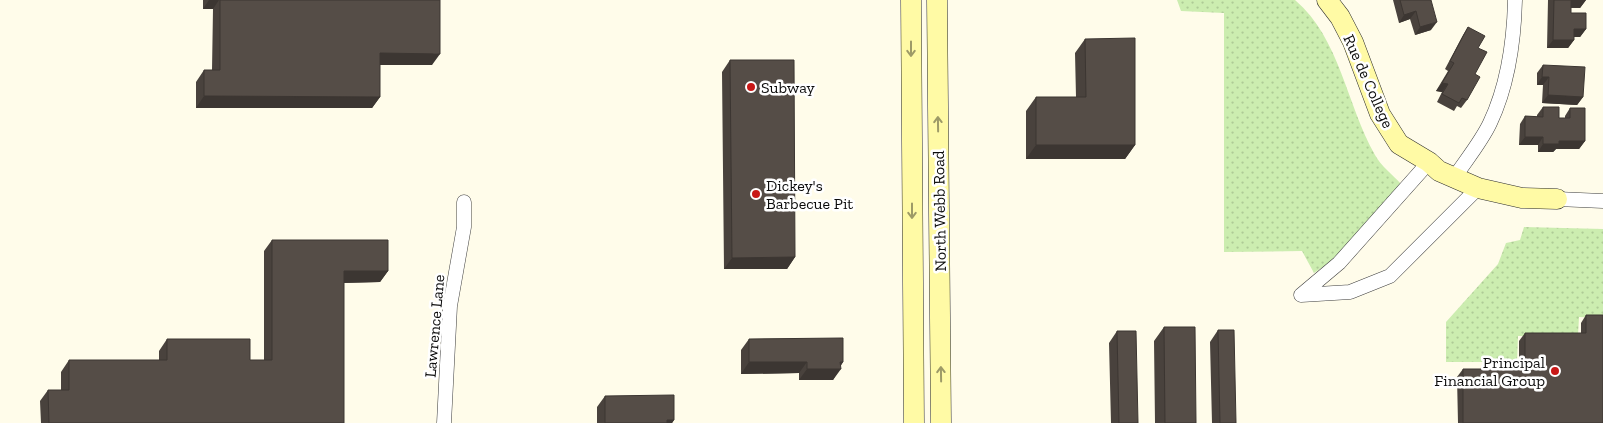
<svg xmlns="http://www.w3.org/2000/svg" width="1603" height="423" font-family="'Zilla Slab',serif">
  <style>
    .grass { fill: url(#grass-dots) }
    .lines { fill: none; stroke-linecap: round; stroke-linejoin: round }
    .street-casing { stroke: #3e3e3e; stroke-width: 15 }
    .secondary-casing { stroke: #2d2d2d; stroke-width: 21 }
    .street { stroke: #fff; stroke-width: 14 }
    .secondary { stroke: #fffaa5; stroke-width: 20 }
    .wall { fill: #49423d }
    .shaded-wall { fill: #3c3632 }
    .building { fill: #554d47; stroke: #3c3632 }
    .oneway { stroke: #9d9a67 }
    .poi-dot { fill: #c81817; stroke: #fff; stroke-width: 2 }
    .labels { text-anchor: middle; stroke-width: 5; stroke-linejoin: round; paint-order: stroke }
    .street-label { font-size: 16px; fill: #0b0b0b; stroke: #fff }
    .poi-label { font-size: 16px; fill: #0b0b0b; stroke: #fff; text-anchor: start }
  </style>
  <defs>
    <pattern id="grass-dots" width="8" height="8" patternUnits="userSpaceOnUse" patternTransform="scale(1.25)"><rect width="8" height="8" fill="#ccedb0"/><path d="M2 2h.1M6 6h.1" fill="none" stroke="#aeca96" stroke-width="1.8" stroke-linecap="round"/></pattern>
  </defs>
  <rect width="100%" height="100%" fill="#fffcea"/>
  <!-- grass -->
  <path class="grass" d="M1177,0h118c45,38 52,106 80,155 6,11 18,20 26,29l-69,77 -18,12 -12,-22 -78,1v-239l-43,-2z
    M1524,227l79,2v89l-24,-1 -1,19h-60l-1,26h-71v-40l52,-58 8,-21 14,-3z"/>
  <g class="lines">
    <defs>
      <path id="street" d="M1454,178c12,-18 27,-36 36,-55 18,-38 24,-81 25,-123
        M1557,199l46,2
        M1301,295l49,-3 40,-16 88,-88
        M1301,295l38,-32 90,-101
        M444,423l6,-117 14,-79v-25"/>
      <path id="secondary" d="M911,0l3,423
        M937,0l4,423
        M1327,0l13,17 13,25 27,72 19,30 30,18 10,9 39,17 44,10 35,1"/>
    </defs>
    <!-- street casing -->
    <use href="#street" class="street-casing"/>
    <!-- secondary casing -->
    <use href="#secondary" class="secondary-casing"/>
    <!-- street -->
    <use href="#street" class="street"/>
    <!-- secondary -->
    <use href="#secondary" class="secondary"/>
  </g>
  <!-- wall -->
  <path class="wall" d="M203,0h237l-8,65h-52v32l-8,11h-176v-26l8,-12h8l1,-61h-10z
    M1393,0h38v30l-16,5 -5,-16 -11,4z
    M1548,0h38l-6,8h-9v5l15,16 -6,8h-6v3l-6,8h-21z
    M1468,27l10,21 -3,26 -8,26 -6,8 -4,-2 -3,5 -17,-9 5,-10 -6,-1 12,-20 -3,-2 18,-34z
    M1085,39l50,106 -10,14h-99v-48l10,-14h40l-1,-44z
    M730,60l65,197 -8,12h-63l-2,-197z
    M1543,65l40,32 -6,8 -35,-2 1,-18h-6v-12z
    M1543,107l16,11h6v-2l5,-8 15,33 -6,8h-23l-3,3h-15v-7h-19l1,-21 5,-8 12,1v-2z
    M272,240l116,31 -8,11 -36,1v140h-303l-1,-22 8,-11h13v-18l8,-12h90v-9l8,-12 83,21h14v-109z
    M1586,315l17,108h-145l-1,-46 6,-8h37l19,-9v-19l6,-8h56v-10z
    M1164,327l32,96h-41l-1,-82z
    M1218,330l18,93h-24l-2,-81z
    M1117,331l21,92h-27l-2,-80z
    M749,339l94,23 -10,18h-34v-7l-58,1v-24z
    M605,396l69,24 -2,3h-75v-16z"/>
  <!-- shaded-wall -->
  <path class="shaded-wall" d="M209,0h10l-6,9h-10z
    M1571,0h15l-6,8 -15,-1z
    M1416,11l-6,8 -11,4 5,-8z
    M1437,22l-6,8 -16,5 5,-8z
    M1574,29h12l-6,8h-12z
    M1553,40h21l-6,8h-21z
    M380,53l60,1 -8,11h-60z
    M1542,77h7l-6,8h-6z
    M1442,83l6,1 -6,8 -6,-1z
    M1548,95l35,2 -6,8 -35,-2z
    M204,96l176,1 -8,11h-176z
    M1525,137h18l-5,8h-19z
    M1559,141h26l-6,8h-23l-3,3h-15l5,-8z
    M1036,145h99l-10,14h-99z
    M795,257l-8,12h-63l8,-11z
    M344,271h44l-8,11 -44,1z
    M749,362h58l-8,11 -58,1z
    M840,362h3l-5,7h3l-8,11h-34l8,-11z
    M667,420h7l-2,3h-7z"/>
  <!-- building -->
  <path class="building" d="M220,0h220v54l-60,-1v44l-176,-1v-26h16z
    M1400,0h31l6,22 -17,5 -4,-16 -12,4z
    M1554,0h17v13h15v16h-12v11h-21z
    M1468,27l17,9 -7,12 9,4 -12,22 5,3 -13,23 -5,-2 -3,5 -17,-9 6,-10 -6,-1 12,-20 -4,-2z
    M1135,38v107h-99v-48h50l-1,-58z
    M730,60h64l1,197 -63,1z
    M1543,65l42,2 -2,30 -35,-2 1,-18h-7z
    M1543,107h16v11h11v-10h15v33h-26v3h-16v-7h-18v-21l18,1z
    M272,240h116v31h-44v152h-295l-1,-33h21v-30h98v-21h83v21h22z
    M1586,315h17v108h-140v-54h37l25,-11v-25h61z
    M1164,327h31l1,96h-31z
    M1218,330h16l2,93h-16z
    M1117,331h19l2,92h-19z
    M843,338v24h-3l1,7h-34v-7h-58v-23z
    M674,395v25h-7v3h-62v-27z"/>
  <!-- one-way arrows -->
  <defs><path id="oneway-shaft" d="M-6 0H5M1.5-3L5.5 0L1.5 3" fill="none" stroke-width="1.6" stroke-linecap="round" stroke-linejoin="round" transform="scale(1.25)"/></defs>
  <g class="oneway">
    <use href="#oneway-shaft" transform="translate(911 49) rotate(90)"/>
    <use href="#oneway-shaft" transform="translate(938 124) rotate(-91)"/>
    <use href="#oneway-shaft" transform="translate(912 211) rotate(90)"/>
    <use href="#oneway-shaft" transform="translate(941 374) rotate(-91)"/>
  </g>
  <!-- markers -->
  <g class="poi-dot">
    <circle cx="751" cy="87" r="5"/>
    <circle cx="756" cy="194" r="5"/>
    <circle cx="1555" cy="371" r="5"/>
  </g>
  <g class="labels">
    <!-- street labels -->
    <g class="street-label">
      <text transform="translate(1369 81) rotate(66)" y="6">Rue de College</text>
      <text transform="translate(939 211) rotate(-91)" y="6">North Webb Road</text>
      <text transform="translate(434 326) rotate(-85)" y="6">Lawrence Lane</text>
    </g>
    <!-- poi labels -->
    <g class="poi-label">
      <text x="761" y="93">Subway</text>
      <text x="766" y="191">Dickey's<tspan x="766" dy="18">Barbecue Pit</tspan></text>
      <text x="1545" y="368" text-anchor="end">Principal<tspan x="1545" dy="18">Financial Group</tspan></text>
    </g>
  </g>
</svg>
